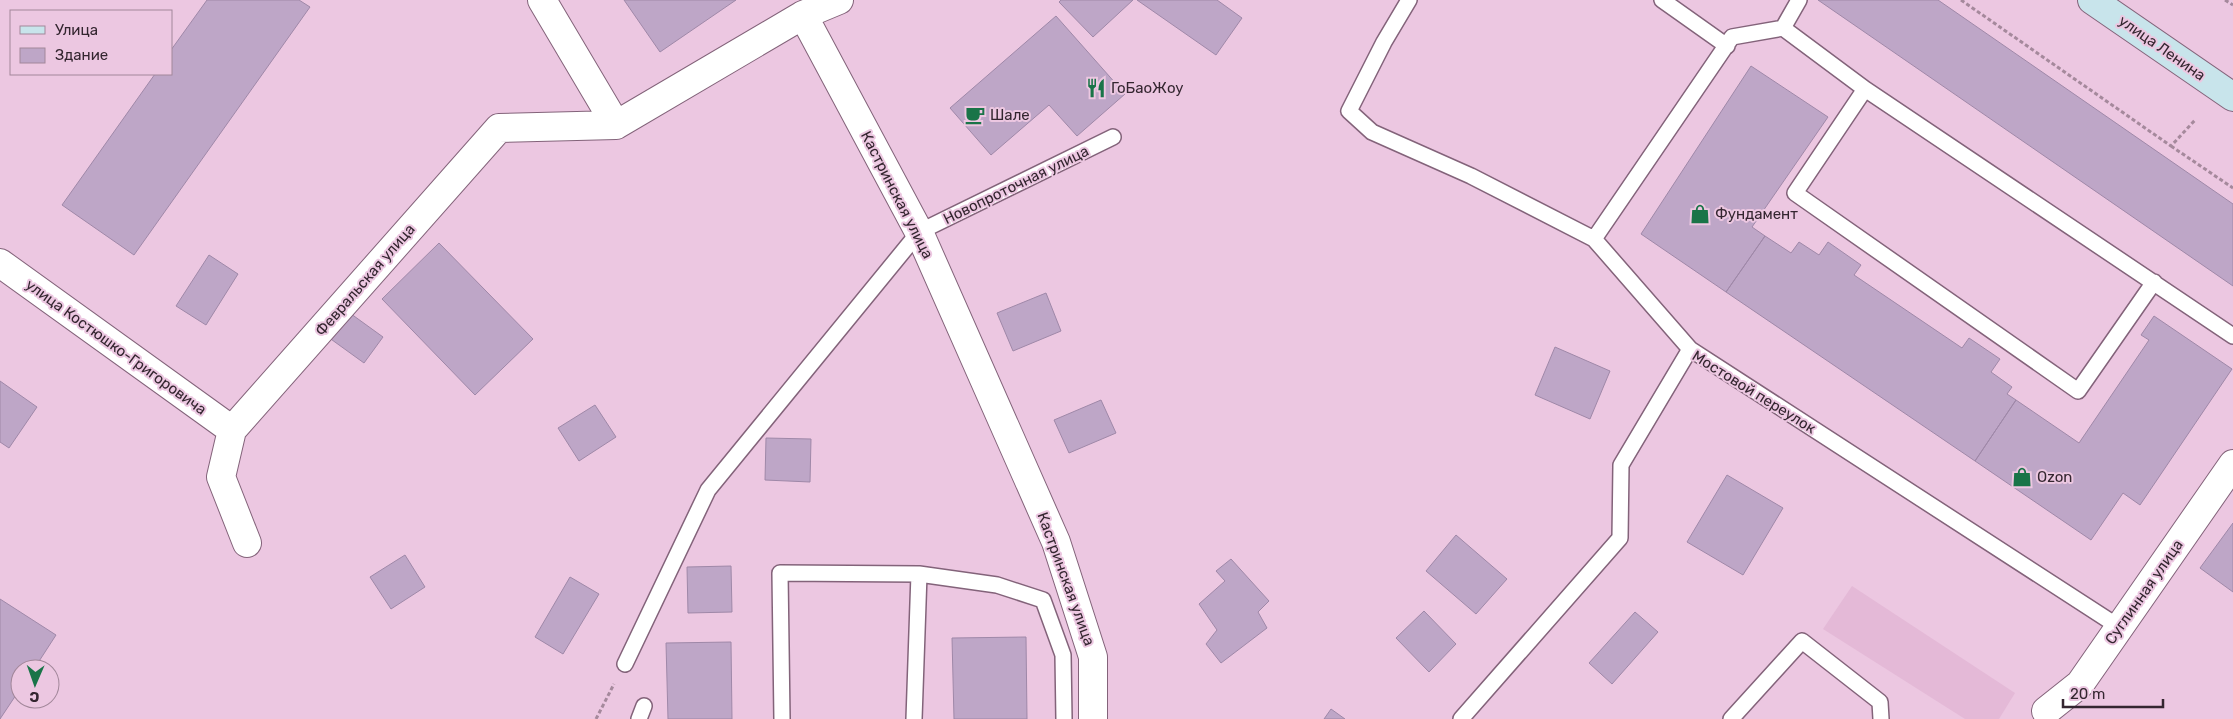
<svg xmlns="http://www.w3.org/2000/svg" width="2233" height="719" font-family="Rubik,sans-serif">
  <style>
    .built { fill: #e4b9d7 }
    .building { fill: #bea6c7; stroke: #9f88a8 }
    .lines { fill: none; stroke-linecap: round; stroke-linejoin: round }
    .lane-casing { stroke: #83637a; stroke-width: 18 }
    .street-casing { stroke: #83637a; stroke-width: 30 }
    .secondary-casing { stroke: #83637a; stroke-width: 30 }
    .path { stroke: #a5899c; stroke-width: 3; stroke-dasharray: 4 2.5; stroke-linecap: butt }
    .lane { stroke: #fff; stroke-width: 15 }
    .street { stroke: #fff; stroke-width: 28 }
    .secondary { stroke: #c8e4eb; stroke-width: 28 }
    .labels { text-anchor: middle; stroke-width: 4; stroke-linejoin: round; paint-order: stroke }
    .street-label { font-size: 15px; fill: #342630; stroke: #ecc7e1 }
    .poi-label { font-size: 15px; fill: #342630; stroke: #ecc7e1; text-anchor: start }
  </style>
  <rect width="100%" height="100%" fill="#ecc7e1"/>
  <!-- built -->
  <path class="built" d="M1852,586l163,107 -16,26h-34l-142,-90z"/>
  <!-- building -->
  <path class="building" d="M207,0h92l11,7 -176,248 -72,-50 93,-131h16v-24z
    M624,0h112l-76,52z
    M1061,0h72l-40,37 -34,-35z
    M1137,0h80l25,18 -26,37z
    M1818,0h120l295,204v82z
    M1056,16l69,78 -48,42 -28,-31 -58,50 -41,-47z
    M1751,66l77,51 -76,110 13,9 -39,56 -85,-58z
    M1765,236l26,17 8,-11 20,13 9,-13 33,23 -7,10 108,73 7,-10 31,21 -9,13 21,15 -5,7 9,6 -41,61 -249,-169z
    M439,243l94,96 -58,56 -93,-96z
    M209,255l29,19 -32,51 -30,-19z
    M1046,293l15,38 -48,20 -16,-38z
    M347,311l36,26 -19,26 -36,-26z
    M2154,316l78,53 -92,136 -17,-12 -32,47 -116,-79 41,-61 63,43 70,-103 -8,-5z
    M1555,347l55,24 -20,48 -55,-24z
    M0,381l37,26 -28,41 -9,-6z
    M1101,400l15,33 -47,20 -15,-33z
    M595,405l21,32 -37,24 -21,-33z
    M766,438l45,1 -1,43 -45,-2z
    M1727,475l56,33 -40,67 -56,-33z
    M2233,523v69l-33,-24z
    M1456,535l51,44 -31,35 -50,-43z
    M405,555l20,32 -34,22 -21,-32z
    M1231,559l38,42 -11,11 9,16 -46,35 -15,-19 11,-14 -18,-26 26,-23 -9,-10z
    M731,566l1,46 -44,1 -1,-46z
    M570,577l29,17 -36,60 -28,-17z
    M0,599l56,36 -22,34h-14v20l-20,30z
    M1424,611l32,33 -27,28 -33,-34z
    M1635,612l23,20 -46,52 -23,-21z
    M1026,637l1,82h-73l-2,-81z
    M731,642l1,77h-64l-2,-76z
    M1331,709l14,10h-21z"/>
  <g class="lines">
    <defs>
      <path id="lane" d="M1409,0l-25,42 -35,69 23,21 99,44 123,63
        M1662,0l65,46
        M1799,0l-16,28 82,61 368,247
        M1783,28l-51,9 -138,202 96,110 429,278
        M1865,89l-70,104 283,198 76,-109
        M625,664l83,-174 211,-258 194,-95
        M639,719l5,-13
        M782,719l-2,-146 139,1 78,11 46,15 20,55 1,64
        M914,719l5,-145
        M1461,719l159,-181 1,-73 69,-116
        M1731,719l71,-78 78,61 1,17"/>
      <path id="street" d="M542,0l74,125 187,-110 116,217 137,310 37,115v62
        M803,15l36,-15
        M0,263l232,167
        M247,543l-26,-66 11,-47 267,-302 117,-3
        M2046,711l34,-27 153,-220"/>
      <path id="secondary" d="M2092,0l141,97"/>
    </defs>
    <!-- lane casing -->
    <use href="#lane" class="lane-casing"/>
    <!-- street casing -->
    <use href="#street" class="street-casing"/>
    <!-- secondary casing -->
    <use href="#secondary" class="secondary-casing"/>
    <!-- path -->
    <path class="path" d="M1961,0l210,146 25,-27
      M2225,0l8,5
      M2171,146l62,42
      M596,719l18,-35"/>
    <!-- lane -->
    <use href="#lane" class="lane"/>
    <!-- street -->
    <use href="#street" class="street"/>
    <!-- secondary -->
    <use href="#secondary" class="secondary"/>
  </g>
  <!-- icons -->
  <defs>
    <symbol id="restaurant-bare" viewBox="-9 -9 18 18"><path d="M-5-6h1v4h1v-4h1v4h1v-4h1v5L-1.5 .5V6h-2V.5L-5-1ZM5-6V6H3V1.5H1.5Q1.5-4 5-6Z" fill="#197448" stroke="#ecc7e1" stroke-width="2.5" paint-order="stroke"/></symbol>
    <symbol id="cafe-bare" viewBox="-9 -9 18 18"><path d="M-5.5-4.5H6V0H3Q3 3.5 0 3.5H-2.5Q-5.5 3.5-5.5 0ZM3-3.2v2h1.7v-2ZM-6 4.5H4V6H-6Z" fill="#197448" stroke="#ecc7e1" stroke-width="2.5" paint-order="stroke"/></symbol>
    <symbol id="shop-bare" viewBox="-9 -9 18 18"><path d="M-5-2.5h2.3a2.7 3.5 0 0 1 5.4 0H5L5.5 6h-11ZM-1.5-2.5h3a1.5 2.3 0 0 0-3 0Z" fill="#197448" stroke="#ecc7e1" stroke-width="2.5" paint-order="stroke"/></symbol>
  </defs>
  <g fill-rule="evenodd">
    <use href="#restaurant-bare" x="1082" y="74" width="28" height="28"/>
    <use href="#cafe-bare" x="961" y="101" width="28" height="28"/>
    <use href="#shop-bare" x="1686" y="200" width="28" height="28"/>
    <use href="#shop-bare" x="2008" y="463" width="28" height="28"/>
  </g>
  <g class="labels">
    <!-- street labels -->
    <g class="street-label">
      <text transform="translate(2162 48) rotate(35)" y="5">улица Ленина</text>
      <text transform="translate(1016 185) rotate(-26)" y="5">Новопроточная улица</text>
      <text transform="translate(897 195) rotate(63)" y="5">Кастринская улица</text>
      <text transform="translate(365 280) rotate(-49)" y="5">Февральская улица</text>
      <text transform="translate(116 347) rotate(36)" y="5">улица Костюшко-Григоровича</text>
      <text transform="translate(1754 392) rotate(32)" y="5">Мостовой переулок</text>
      <text transform="translate(1066 579) rotate(70)" y="5">Кастринская улица</text>
      <text transform="translate(2144 592) rotate(-55)" y="5">Суглинная улица</text>
    </g>
    <!-- poi labels -->
    <g class="poi-label">
      <text x="1111" y="93">ГоБаоЖоу</text>
      <text x="990" y="120">Шале</text>
      <text x="1715" y="219">Фундамент</text>
      <text x="2037" y="482">Ozon</text>
    </g>
  </g>
  <!-- legend -->
  <rect x="10" y="10" width="162" height="65" fill="#ecc7e1" stroke="#a2879a"/>
  <rect x="20" y="26" width="25" height="8" fill="#c8e4eb" stroke="#a2879a"/>
  <text x="55" y="35" font-size="15" fill="#342630">Улица</text>
  <rect x="20" y="48" width="25" height="15" fill="#bea6c7" stroke="#a2879a"/>
  <text x="55" y="60" font-size="15" fill="#342630">Здание</text>
  <!-- north arrow -->
  <g transform="translate(35 684) rotate(182)"><circle r="24" fill="#ecc7e1" stroke="#a2879a"/>
  <path d="M0-4L9 19L0 12L-9 19Z" fill="#197448"/>
  <text y="-8" font-size="14" font-weight="bold" text-anchor="middle" fill="#342630">С</text>
  </g>
  <!-- scale -->
  <path d="M2063 699v8h100v-8" fill="none" stroke="#342630" stroke-width="2.5"/>
  <text x="2070" y="699" font-size="15" fill="#342630" stroke="#ecc7e1" stroke-width="4" paint-order="stroke">20 m</text>
</svg>
